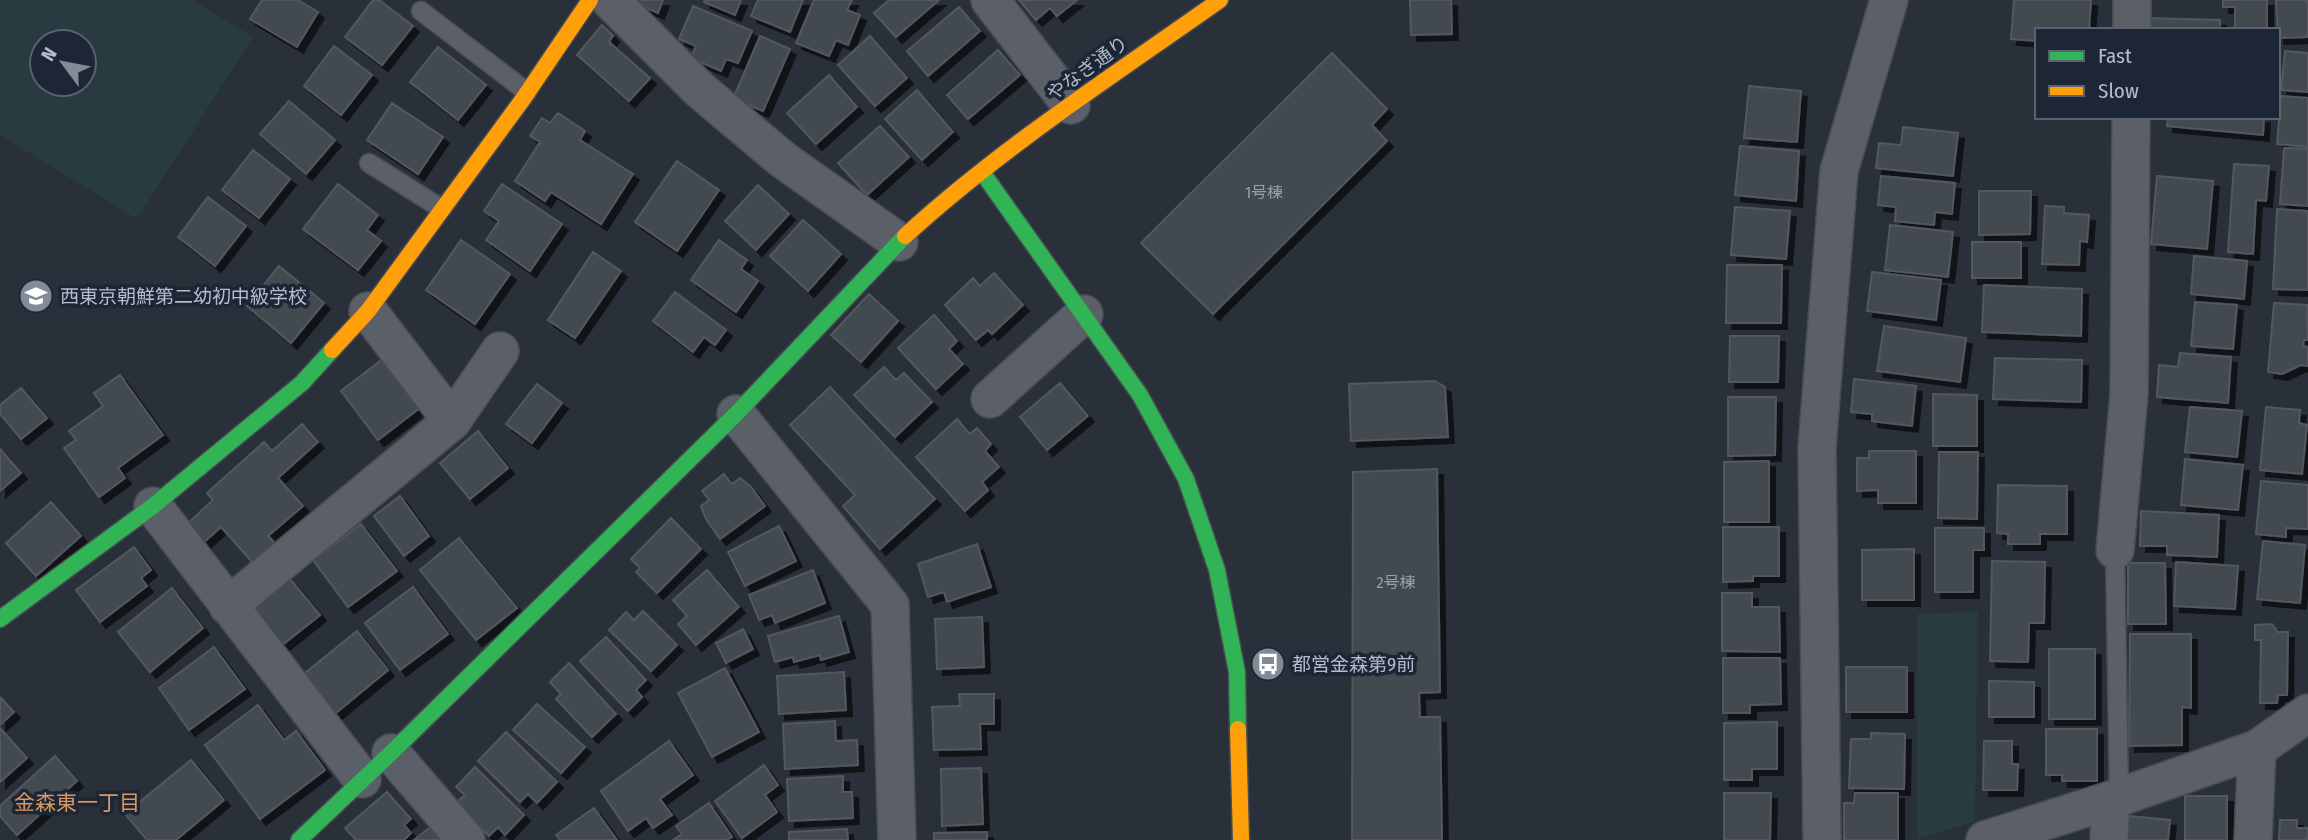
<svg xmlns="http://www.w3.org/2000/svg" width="2308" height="840" font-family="'Fira Sans Condensed','Noto Sans JP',sans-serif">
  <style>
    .green { fill: #273b40; fill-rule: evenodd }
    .building { fill: #434850; stroke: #525861; stroke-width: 2; filter: url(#shadow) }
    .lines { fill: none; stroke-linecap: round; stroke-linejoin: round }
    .lane-casing { stroke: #474b52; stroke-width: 21 }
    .street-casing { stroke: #474b52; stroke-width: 40 }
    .fast-casing { stroke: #474b52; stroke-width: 19 }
    .slow-casing { stroke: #474b52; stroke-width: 19 }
    .lane { stroke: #5b5f67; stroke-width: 18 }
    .street { stroke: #5b5f67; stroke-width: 37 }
    .fast { stroke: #30b455; stroke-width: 16 }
    .slow { stroke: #ff9f0a; stroke-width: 16 }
    .labels { text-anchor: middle; stroke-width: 7; stroke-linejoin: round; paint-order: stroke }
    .number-label { font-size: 16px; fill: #989fac }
    .street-label { font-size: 19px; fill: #b5bccb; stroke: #1d2635 }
    .poi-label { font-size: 19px; fill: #b5bccb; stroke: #1d2635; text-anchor: start }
    .neighbourhood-label { font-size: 21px; fill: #d99861; stroke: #1d2635 }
  </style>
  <defs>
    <filter id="shadow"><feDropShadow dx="6" dy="6" stdDeviation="0" flood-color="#0009"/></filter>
  </defs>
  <rect width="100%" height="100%" fill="#2a303a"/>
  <!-- green -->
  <path class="green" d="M0,0h193l60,37 -116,182 -137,-84zM42,42h42v42h-42z
    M1978,612l-3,209 -58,18v-225z"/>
  <!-- building -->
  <path class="building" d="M262,0h36l20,12 -21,35 -47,-28z
    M373,0h6l34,26 -31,39 -37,-28z
    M627,0h36l-5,13z
    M705,0h36l-6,15 -31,-13z
    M758,0h45l-13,32 -39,-16z
    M814,0h38l-5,10 13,5 -12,30 -12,-5 -7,16 -33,-13z
    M889,0h50l-43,37 -22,-24z
    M1019,0h58l-20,16 -7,-8 -14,12z
    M1410,0h41l1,34 -41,1z
    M2014,0h77l-2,30h-52v11l-26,-2z
    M2223,0h44v28h-32v-21h-12z
    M2276,0h32v37l-30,1z
    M693,6l59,25 -14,32 -12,-4 -5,12 -30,-13 5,-12 -17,-7z
    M959,7l21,24 -52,45 -21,-25z
    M2146,18l74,2v10h-74z
    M602,25l11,11 -4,6 41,36 -21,23 -52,-46z
    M760,36l30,13 -27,62 -30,-12z
    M870,36l37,42 -32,28 -37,-41z
    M334,46l38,29 -31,40 -37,-29z
    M438,47l48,38 -28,35 -48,-38z
    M998,50l22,25 -52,44 -21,-24z
    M2285,51l23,2v39l-27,-2z
    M1332,53l55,56 -15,16 15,16 -174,173 -72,-71z
    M829,75l28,32 -41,37 -29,-31z
    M1749,86l52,5 -4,51 -53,-4z
    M917,90l36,42 -31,28 -37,-41z
    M2281,96l27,2v49l-31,-3z
    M289,101l46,39 -29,34 -46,-40z
    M392,103l51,34 -25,37 -51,-34z
    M558,113l27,18 -5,9 53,34 -32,50 -50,-32 -6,9 -30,-20 25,-39 -10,-6 12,-18 8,5z
    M2168,117h96l-1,18 -96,-9z
    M880,126l29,31 -42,38 -29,-32z
    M1903,127l55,6 -5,43 -77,-8 3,-25 22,2z
    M1740,146l59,5 -3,50 -61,-6z
    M2284,148l24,1v57l-28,-2z
    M253,150l37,29 -31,39 -37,-28z
    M677,161l42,29 -42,61 -42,-29z
    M2234,164l35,2 -3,35 -10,-1 -3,54 -25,-2z
    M1881,176l74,7 -3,31 -17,-2 -1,13 -39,-4 1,-14 -18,-2z
    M2157,176l56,5 -6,68 -56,-5z
    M338,184l40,31 -11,15 14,11 -23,29 -55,-41z
    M502,184l60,40 -32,47 -44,-31 13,-19 -15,-10z
    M758,185l31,29 -33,36 -31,-29z
    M1979,191h52l-1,43 -51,1z
    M208,197l38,29 -31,40 -37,-29z
    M2045,206l19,1v6l25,2 -2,27 -7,-1 -1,24 -37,-1z
    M1735,207l55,4 -4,48 -55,-4z
    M2277,209l31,2v79l-35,-1z
    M803,220l38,34 -33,37 -38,-35z
    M1890,225l63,7 -5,45 -63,-7z
    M461,240l49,34 -35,50 -49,-34z
    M719,240l28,20 -6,9 17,12 -22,31 -45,-32z
    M1972,242h49v36h-49z
    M593,252l28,19 -46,67 -27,-18z
    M2194,256l53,5 -3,38 -53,-5z
    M1727,265h55l-1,58h-55z
    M279,266l45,37 -33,40 -44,-37z
    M1872,272l69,8 -5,40 -69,-9z
    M994,273l29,32 -31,29 -4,-4 -12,10 -31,-35 28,-27 7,8z
    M1984,285l98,4 -1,47 -99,-4z
    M675,292l51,38 -11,15 -11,-8 -11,15 -40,-31z
    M869,294l29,27 -37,41 -30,-27z
    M2195,302l42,3 -4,44 -42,-3z
    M2274,303l33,2 1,35h-4l-1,6 5,1v19l-7,-1 -19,9 -14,-2z
    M934,315l23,26 -8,8 14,15 -27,25 -38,-41z
    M1884,326l82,12 -6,44 -83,-11z
    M1730,336h49l-1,46h-49z
    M2180,353l51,4 -3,46 -71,-6 2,-32 19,2z
    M384,358l37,49 -43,33 -37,-49z
    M1995,358l87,2 -1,42 -88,-3z
    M884,367l12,13 8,-7 28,29 -37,35 -41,-42z
    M120,375l43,60 -45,33 7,10 -26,19 -35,-49 12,-8 -7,-9 34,-25 -9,-13z
    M1854,379l62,7 -4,40 -40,-5v-7l-21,-2z
    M1435,381l10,6 3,50 -97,4 -2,-57z
    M1060,383l28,33 -41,34 -27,-33z
    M537,384l25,19 -30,40 -26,-19z
    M830,387l105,112 -55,50 -37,-43 12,-11 -65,-70z
    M21,388l26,30 -26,21 -21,-25v-9z
    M1933,394l44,1v51h-44z
    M1728,397h48l-1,58 -47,1z
    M2190,407l52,4 -5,46 -52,-5z
    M2266,407l34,3 -1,13 8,2 -5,49 -42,-4z
    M957,419l13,15 7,-6 14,16 -6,7 14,16 -17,15 6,8 -23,21 -49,-54z
    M302,424l16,18 -40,36 25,28 -35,30 8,8 -22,20 -33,-37 -19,17 -16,-19 27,-25 -6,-7 57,-51 8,9z
    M478,431l30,37 -38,31 -30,-36z
    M0,449l21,24 -21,18z
    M1869,451h47v52h-38v-13l-21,1v-33h12z
    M1939,452h39l-1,67 -39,-1z
    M2185,459l58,6 -5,45 -57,-5z
    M1769,461v61h-45v-60z
    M1437,469l3,223 -21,1 1,24h20l2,123h-90l1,-368z
    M724,474l8,10 8,-6 11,9 14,19 -45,33 -14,-20 -5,-13 8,-6 -7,-9z
    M2261,481l47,4v44l-22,-1v9l-30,-3z
    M1998,485l69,1v48h-27v10h-32v-10l-11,-1z
    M400,496l29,40 -25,20 -30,-40z
    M51,502l30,34 -45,40 -30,-33z
    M2141,511l78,4 -2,42 -50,-2v-9h-27z
    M671,518l30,31 -44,44 -21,-21 4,-4 -9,-9z
    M361,524l36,47 -49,36 -35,-47z
    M779,526l17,35 -51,25 -17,-34z
    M1723,527h56v49h-26v5l-30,1z
    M1935,528h49v22h-11v42h-38z
    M459,538l58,70 -41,32 -56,-70z
    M2263,541l42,4 -5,58 -43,-4z
    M977,544l14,43 -44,15 -3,-10 -16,5 -10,-33z
    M134,547l17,23 -10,8 6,8 -47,36 -24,-32z
    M1914,549v51h-52v-50z
    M1992,561l53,1 -1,61h-15l-1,39 -38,-1z
    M2176,562l62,4 -3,43 -61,-3z
    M2128,563h37l1,61h-38z
    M707,570l32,37 -43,38 -18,-21 9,-8 -14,-16z
    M813,570l12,33 -50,20 -3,-8 -13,5 -10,-25z
    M290,579l30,36 -39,31 -29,-36z
    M413,587l35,47 -48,36 -35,-47z
    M172,588l31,40 -53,44 -32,-40z
    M1722,593h30v14h27l1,45 -58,-1z
    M643,611l34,34 -26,26 -42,-41 17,-18 8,8z
    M839,616l10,36 -28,8 -1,-5 -26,7 -1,-5 -18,5 -7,-26z
    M982,617l2,50 -47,2 -2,-50z
    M2272,624l6,8h10l-1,63h-9l-1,8h-17l1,-63h-6v-15z
    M743,629l10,20 -27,14 -10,-20z
    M357,631l31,39 -57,47 -32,-39z
    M2130,634h61v74l-9,-1v38l-53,1z
    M606,637l40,43 -10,10 6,7 -14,14 -48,-50z
    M214,647l31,42 -56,41 -30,-42z
    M2049,649h46v70h-46z
    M1723,658h57l1,46 -31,1v8h-27z
    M569,663l47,51 -24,23 -36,-38 5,-5 -11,-12z
    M1846,667h61v45h-61z
    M725,668l34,64 -47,25 -34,-64z
    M844,672l2,38 -67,4 -2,-38z
    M1989,681l45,1v35h-45z
    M959,694h35v30h-14l1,25 -47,1 -2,-43 28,-1z
    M0,697l14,15 -14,13z
    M537,704l48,43 -24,26 -48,-43z
    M258,705l26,35 12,-9 29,39 -65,49 -55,-74z
    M835,721l1,20 21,-1 1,25 -73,4 -2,-45z
    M1777,722v47h-25v11h-28v-57z
    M0,728l27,30 -27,24z
    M2046,729h51v52h-35v-6h-16z
    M506,732l51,50 -20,21 -9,-9 -8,8 -42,-41z
    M1871,733l34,1 -1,55 -55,-1 2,-49h20z
    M669,741l24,34 -33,24 12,16 -19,13 -7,-10 -18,13 -27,-40z
    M1984,741h28v23h6l-1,26h-34z
    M55,756l22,25 -60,54 -17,-19v-10z
    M191,760l33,40 -48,40h-29l-22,-26z
    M764,765l14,20 -13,10 12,17 -35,26 -27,-37z
    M475,767l49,48 -19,20 -7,-8 -9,9 -33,-33 9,-8 -9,-8z
    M981,768l2,56 -41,2 -1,-57z
    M843,776v16h9l1,26 -64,3 -2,-42z
    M387,792l24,27 -7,6 7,8 -7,7h-48l-11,-12z
    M1724,793h47l-1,47h-46z
    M1855,793h43v47h-54v-37h10z
    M2185,796h42v44h-42z
    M709,803l23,34 -5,3h-54l9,-6 -6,-8z
    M594,808l23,32h-57l-4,-5z
    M2129,816l41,4 -2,20h-41z
    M2280,820h17v8h11v12h-29z
    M432,826l10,14h-28z
    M847,829l1,11h-59v-8z
    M987,832v8h-53v-7z"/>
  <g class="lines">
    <defs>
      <path id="lane" d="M421,11l106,81
        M369,163l73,46
        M2115,550l4,247"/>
      <path id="street" d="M610,0l90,90 82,69 117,83
        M990,0l81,105
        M2132,30v-30
        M368,311l84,110
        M990,399l94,-85
        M736,414l154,191 7,235
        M153,506l209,273
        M2115,550l14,-156 2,-277
        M228,606l224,-185 48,-70
        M391,753l75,87
        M1822,840l-5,-393 22,-276 50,-171
        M1985,840l126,-40 146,-51 51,-36
        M2109,840l2,-40
        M2253,840l4,-91"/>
      <path id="fast" d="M982,172l158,223 46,84 31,91 20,102 1,57
        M0,619l153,-113 149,-123 30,-33
        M299,840l92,-87 345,-339 169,-178"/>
      <path id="slow" d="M905,236c96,-88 209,-161 315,-236
        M332,350l36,-39 155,-212 67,-99
        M1238,729l3,111"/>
    </defs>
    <!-- lane casing -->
    <use href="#lane" class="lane-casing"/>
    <!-- street casing -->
    <use href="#street" class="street-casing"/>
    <!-- fast casing -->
    <use href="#fast" class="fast-casing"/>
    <!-- slow casing -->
    <use href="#slow" class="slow-casing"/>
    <!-- lane -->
    <use href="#lane" class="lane"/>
    <!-- street -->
    <use href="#street" class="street"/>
    <!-- fast -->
    <use href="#fast" class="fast"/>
    <!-- slow -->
    <use href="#slow" class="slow"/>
  </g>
  <!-- icons -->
  <defs>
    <symbol id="school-disc" viewBox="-11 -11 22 22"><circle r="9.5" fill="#848b98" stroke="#1d2635"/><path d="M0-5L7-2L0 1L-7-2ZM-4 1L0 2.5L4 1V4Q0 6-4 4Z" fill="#fff"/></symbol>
    <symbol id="bus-disc" viewBox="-11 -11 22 22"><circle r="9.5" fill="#848b98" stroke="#1d2635"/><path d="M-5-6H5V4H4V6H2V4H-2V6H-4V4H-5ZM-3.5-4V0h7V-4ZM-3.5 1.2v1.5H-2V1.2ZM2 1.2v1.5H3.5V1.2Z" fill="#fff"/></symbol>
  </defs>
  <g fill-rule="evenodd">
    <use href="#school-disc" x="17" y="277" width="38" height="38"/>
    <use href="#bus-disc" x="1249" y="645" width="38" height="38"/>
  </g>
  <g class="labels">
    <!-- number labels -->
    <g class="number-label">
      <text x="1264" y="198">1号棟</text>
      <text x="1396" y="588">2号棟</text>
    </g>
    <!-- street labels -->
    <g class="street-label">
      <text transform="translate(1087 68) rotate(-36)" y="7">やなぎ通り</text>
    </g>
    <!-- poi labels -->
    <g class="poi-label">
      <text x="60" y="303">西東京朝鮮第二幼初中級学校</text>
      <text x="1292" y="671">都営金森第9前</text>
    </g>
    <!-- neighbourhood labels -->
    <g class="neighbourhood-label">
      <text x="77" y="810">金森東一丁目</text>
    </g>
  </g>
  <!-- legend -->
  <rect x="2035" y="28" width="245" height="91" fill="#1d2635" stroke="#5a6271" stroke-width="2"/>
  <rect x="2049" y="51" width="35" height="10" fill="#30b455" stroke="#5a6271" stroke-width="2"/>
  <text x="2098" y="63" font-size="21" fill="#b5bccb">Fast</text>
  <rect x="2049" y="86" width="35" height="10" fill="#ff9f0a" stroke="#5a6271" stroke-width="2"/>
  <text x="2098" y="98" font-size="21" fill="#b5bccb">Slow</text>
  <!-- north arrow -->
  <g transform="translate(63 63) rotate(302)"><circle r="33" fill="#1d2635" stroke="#5a6271" stroke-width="2"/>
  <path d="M0-5L12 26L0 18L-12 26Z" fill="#848b98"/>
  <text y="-10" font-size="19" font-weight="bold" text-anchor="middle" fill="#b5bccb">N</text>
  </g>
</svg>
